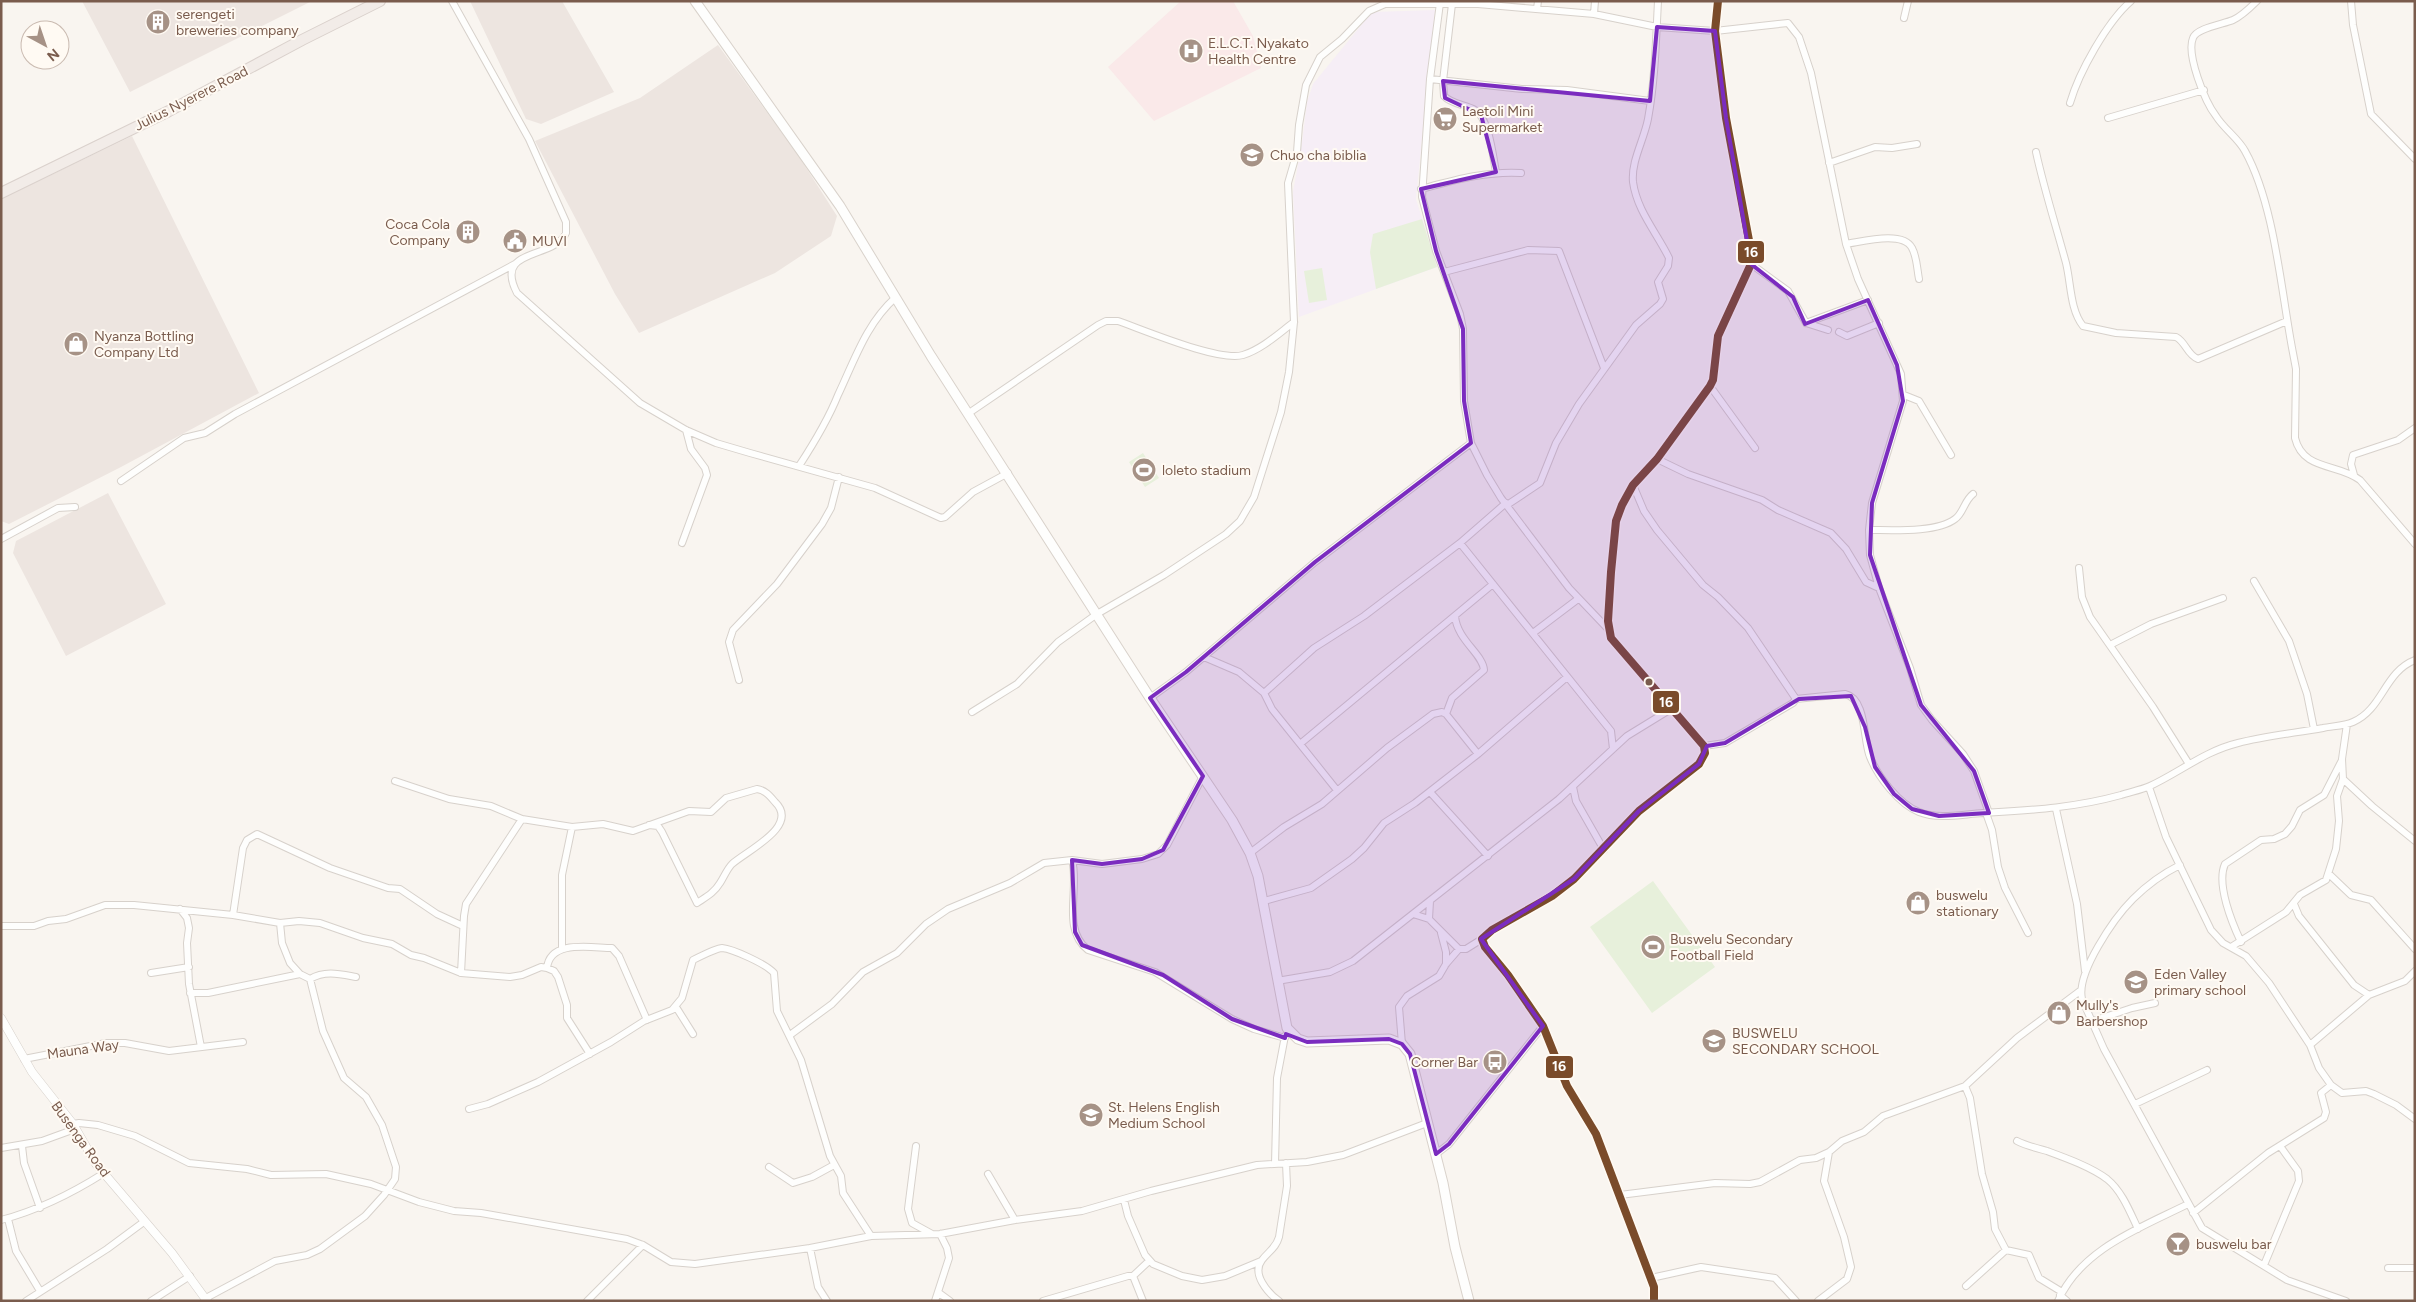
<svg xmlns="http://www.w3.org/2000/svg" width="2416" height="1302" font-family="Figtree,sans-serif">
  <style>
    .industrial { fill: #ede5e0 }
    .education { fill: #f6eef6 }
    .medical { fill: #fae9e9 }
    .green { fill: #e7f0db }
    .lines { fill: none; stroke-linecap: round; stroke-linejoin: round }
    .minor-casing { stroke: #d7d1cb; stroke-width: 8 }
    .tertiary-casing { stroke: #d7d1cb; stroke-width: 9 }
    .secondary-casing { stroke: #d9d2cb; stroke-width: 11 }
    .trunk-casing { stroke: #dad1cc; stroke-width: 12 }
    .minor { stroke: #fefefd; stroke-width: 6 }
    .tertiary { stroke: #fefefd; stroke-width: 8 }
    .secondary { stroke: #fefefd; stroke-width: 9 }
    .trunk { stroke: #f2ece8; stroke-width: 10 }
    .bus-1-casing { stroke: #fffaf3; stroke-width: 11 }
    .bus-1 { stroke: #7a4b2a; stroke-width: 8 }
    .marked { fill: #7b2cbf; fill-opacity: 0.2; stroke: #7b2cbf; stroke-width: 4; stroke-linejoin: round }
    .bus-dot { fill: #7a5c4d; stroke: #fffaf3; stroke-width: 2 }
    .labels { text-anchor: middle; stroke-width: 4; stroke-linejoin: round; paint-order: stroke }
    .poi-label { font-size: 14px; fill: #7a5c4d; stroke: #fffaf3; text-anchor: start }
    .street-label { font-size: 14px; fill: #7a5c4d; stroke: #fffaf3 }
    .line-badge { stroke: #fffaf3; stroke-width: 2 }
    .badge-label { font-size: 14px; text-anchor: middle; font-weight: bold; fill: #fff }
  </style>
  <rect width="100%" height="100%" fill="#f9f5f0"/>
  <!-- industrial -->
  <path class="industrial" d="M82,1h230l-182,91z
    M470,1h92l52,91 -73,32 -15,-5z
    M718,45l80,110 39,61 -6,20 -56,37 -136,60 -24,-39 -80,-153 105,-43z
    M132,136l127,257 -138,74 -112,57 -8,-3v-322z
    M108,493l58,111 -100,52 -53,-103 3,-12z"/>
  <!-- education -->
  <path class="education" d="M1435,10l-19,189 21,68 -138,50 -6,-125 9,-49 5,-41 6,-18 59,-72z"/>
  <!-- medical -->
  <path class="medical" d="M1181,1h52l20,35 8,32 -107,53 -46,-54z"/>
  <!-- green -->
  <path class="green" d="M1422,219l15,48 -61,22 -6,-37 3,-18z
    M1322,268l5,32 -18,3 -5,-32z
    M1143,453l16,25 -14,9 -16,-25z
    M1653,881l62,86 -63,46 -62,-86z"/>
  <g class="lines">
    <defs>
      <path id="minor" d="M452,1l77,138 37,83v11c-12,27 -73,14 -49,60l123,110 46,27 30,13 34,10 125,35 66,30 4,-1 28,-25 35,-19
        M2257,1c-7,7 -15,15 -24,19 -9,4 -37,8 -40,18 -7,16 12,64 23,78 8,13 22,22 29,35 30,54 36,141 48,202l3,16 -1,69c8,33 43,25 65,42l55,64
        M2351,1l2,24 18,89 44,45
        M1440,3l-10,76 -8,118 14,54 24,63 3,15 1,72 7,42 16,32 14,23 68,90 39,41
        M1452,4l-9,77 1,15c7,8 22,9 31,14 14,8 18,47 21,62
        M1537,9l1,-8
        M1594,14l1,-13
        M1904,18l4,-17
        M1430,79l92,10 45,1 83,11
        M2070,103c9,-31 37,-81 61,-102
        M2108,118l96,-28
        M2036,152c8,37 20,74 30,111 5,20 4,47 17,63l33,7 60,4c10,5 11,18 22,22l89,-38
        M1829,163l46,-16 17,1 25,-4
        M1421,189c34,-9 65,-18 100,-16
        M1846,244c15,-2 57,-14 66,4 5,9 5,21 7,31
        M1751,264l37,27 18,32 22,7
        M1444,272l84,-22 31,1 45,117
        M1806,323l62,-23
        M1839,332l8,4 32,-13
        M1710,386l45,62
        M1904,395l15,6 32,54
        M969,413l129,-88 8,-4h12c26,9 101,41 125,34 19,-6 35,-21 51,-33
        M1657,459l31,15 74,26 16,10 53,23 15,16 20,33 13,6
        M799,466c15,-23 29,-46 39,-71 17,-36 28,-71 58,-98
        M2354,475l-3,-11 2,-9 45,-15 17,-12
        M121,481l63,-43 21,-5 30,-19 280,-150
        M1633,485l11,26 13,19 46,55 15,12 30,31 48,71 -3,4 -68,40 -21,3
        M1507,505l33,-22 16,-40 23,-39 57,-79 24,-21 3,-5 -5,-17 10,-16 1,-8c-12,-25 -32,-47 -36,-76 -2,-21 11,-42 15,-63 7,-38 8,-79 10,-118
        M1869,530c22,0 68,3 86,-11 8,-5 9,-18 18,-25
        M1,539l57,-31 17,-1
        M682,543l25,-68 -2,-7 -14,-19 -5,-19
        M1460,543l151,188 2,18
        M2079,568l3,29 8,20 63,90 36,57
        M2254,581l35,60 18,53 7,35
        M1533,633l45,-34
        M2110,645l41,-21 72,-26
        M1204,657l35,15 25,21 8,16 64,80
        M739,680l-10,-38 4,-12 44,-46 45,-60 9,-16 8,-31
        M1264,693l50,-45 50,-32 96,-73 46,-40
        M1150,698l36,-26 129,-110 156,-119
        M1796,699l49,-5c22,5 18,47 25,63 8,20 29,47 49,55 20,8 44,2 64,1 49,-3 91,-5 138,-18 9,-3 20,-5 29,-9 30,-14 55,-35 88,-43 27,-7 57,-10 85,-15 9,-2 21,-2 30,-6 30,-13 31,-50 62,-62
        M972,712l45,-28 41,-42 39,-28 67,-39 62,-41 14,-13 14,-24 27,-85 8,-40 5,-50 -6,-139 9,-31 2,-27 7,-40 14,-28 22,-18 27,-28 16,-7h93l116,10 63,13 58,4 73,-8 11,14 12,36 35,171 12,35 43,95 2,27 -31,102 -3,27 1,25 9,33 31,80 11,37 11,15 31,34 11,17 15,42
        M1446,714l6,-16 32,-28c-1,-16 -27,-30 -29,-54
        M1300,744l193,-160
        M2343,779l29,27 43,35
        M395,781l54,18 42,7 31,13 50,8 31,-3 30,7 56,-20 22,1 15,-14 31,-9c8,1 13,7 18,13 25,24 -27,48 -43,62 -5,5 -8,13 -12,19 -6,10 -14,14 -23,20l-35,-71 -4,-6 -9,-1
        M1573,787l3,14 28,49
        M2149,787l17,50 45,93 12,13 23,13 23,27 41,62 9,23 12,17 11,8 24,-2 8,3 22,11 19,14
        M1430,792l58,64
        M2056,809l21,95 8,67
        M1986,813l6,17 6,37 7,21 23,45
        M1250,853l34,-26 38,-23 65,-56 46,-34 9,-2 4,2 32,40
        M1072,860c8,28 -11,69 16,90l67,22 77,47 22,10 31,9
        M2180,865c-18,9 -33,20 -47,34 -19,19 -57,74 -51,100l22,50 98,179 85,52 59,21
        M2329,874l22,21 20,5 44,49
        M1264,901l47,-13 41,-29 12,-11 20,-25 31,-20 63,-49 89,-77
        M2294,904l5,12 55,69 15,10
        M180,909l7,9 2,10 -2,15 2,41 12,63
        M1413,914l16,5 30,30h7l16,-10
        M233,915l10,-67 4,-8 10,-6 73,34 58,20 12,1 37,25 26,12
        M1429,919l1,-18
        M1,926h33l14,-5 18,-2 39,-14h29l99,10 47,8 19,-2 21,2 43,15 29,6 19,11 13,3 37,15 49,4 12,-2 19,-8 6,1 7,3 4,6 9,28v13l23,36
        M1441,933l5,19v12
        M2241,942c-9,-19 -25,-58 -16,-78l36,-24 13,-1 11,-5 7,-8 8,-16 24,-15 18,-35
        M2231,947l55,-35 14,-17 26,-15 10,-31 3,-28 -2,-25 6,-17 -1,-20 5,-35
        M562,949v-74l10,-48
        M547,968c3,-29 45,-20 65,-20l7,8 28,64
        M151,973l38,-6
        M461,973l3,-57 2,-12 56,-85
        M310,979c15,-9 30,-5 46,-2
        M1277,981l53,-9 23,-11 206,-162 68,-63 44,-27
        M190,993h18l92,-19
        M676,1007l17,27
        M2093,1021l39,-13 23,-5
        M790,1035l42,-31 31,-32 34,-19 29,-29 22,-15 62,-26 34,-20 28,-3 30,4 40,-5 16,-5 9,-9 36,-69
        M1402,1044l-3,-37 8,-11 32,-20 7,-12 13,-15
        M2310,1045l59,-50 36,-14 10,-10
        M24,1059l82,-16h19l44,8 74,-9
        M1965,1086l5,12 12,76 11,38 2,17 11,21 23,5 10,23 23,14
        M2135,1104l72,-34
        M469,1109l19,-5 50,-22 73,-40 33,-21 28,-11 10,-12 11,-38c6,-3 24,-12 29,-12 11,1 44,16 52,25l3,38 24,49 29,96 11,20 2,17 28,43
        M73,1124l6,-1 19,2 37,11 54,27 58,6 24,6 55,-1 45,10 48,18 35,9 27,2 146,26 16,6 28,17 24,2 115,-16 61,-12 69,-2 75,-14 67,-9 69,-20 106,-26 50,-3 36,-7 84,-32
        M2017,1141c10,5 19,7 30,10 19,7 44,16 60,28 15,12 23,33 31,50
        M22,1146l2,17 16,45
        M916,1146l-8,63 4,14 20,11
        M1,1148l41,-7 33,-12
        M1436,1154l13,-10 94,-118
        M1275,1164l2,-86 8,-42
        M769,1167l24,16 19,-6 22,-12
        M988,1174l27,46
        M1620,1195l95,-12 35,1 10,-2 40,-22 16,-2 13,-6 13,-11 22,-9 19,-16 82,-30 52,-48 63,-47
        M1124,1200l4,16 17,39 8,9 29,12 20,4 23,-4 36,-15
        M2193,1213l75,-60 56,-35 2,-6 -5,-19 10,-8
        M8,1219l8,32 24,40
        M1,1220c38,-10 70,-26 103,-47
        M810,1248l8,39 9,14
        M2264,1265l35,-84 -1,-10 -18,-25
        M2388,1268h27
        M1133,1276l16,-15
        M1651,1278l50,-11 74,11 21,23
        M1966,1286l40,-36
        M939,1293l11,8
        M2060,1295l7,6
        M206,1298l69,-37 32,-6 13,-6 45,-33 19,-21 11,-16 1,-12 -14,-42 -16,-28 -22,-19 -21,-47 -13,-52 -10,-5 -10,-11 -8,-20 -2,-20
        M26,1301l81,-52 38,-28
        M151,1301l39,-25
        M587,1301l56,-56
        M935,1301l14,-43 -2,-10 -7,-14
        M1043,1301l85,-25h5l10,25
        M1279,1301c-11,-8 -28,-27 -17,-41 7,-9 14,-12 17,-23l8,-51 -1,-23
        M1654,1301v-14l-58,-153 -29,-48 -24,-60 -35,-51 -23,-28 -3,-8 10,-9 60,-34 22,-17 65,-68 60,-47 6,-11 -1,-7 -93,-108 -3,-17 3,-49 5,-51 6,-16 11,-20 24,-26 53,-73 3,-6 5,-44 33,-72v-13l-25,-133 -11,-87 3,-30
        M1818,1301l29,-22 4,-12 -7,-30 -20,-56 5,-29
        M2058,1301c23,-52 82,-73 130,-97"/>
      <path id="tertiary" d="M1,1018l31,54 41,52 23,40 76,89 35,48"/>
      <path id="secondary" d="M695,1l145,205 91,150 219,342 82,122 18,33 8,23 29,152 11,11 9,3 82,-3 13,5 8,10 33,129 12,64 14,54"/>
      <path id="trunk" d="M1,193l168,-82 133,-71 78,-39"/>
    </defs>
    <!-- minor casing -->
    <use href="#minor" class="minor-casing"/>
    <!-- tertiary casing -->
    <use href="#tertiary" class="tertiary-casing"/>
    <!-- secondary casing -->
    <use href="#secondary" class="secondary-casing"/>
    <!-- trunk casing -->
    <use href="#trunk" class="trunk-casing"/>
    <!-- minor -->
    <use href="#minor" class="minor"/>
    <!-- tertiary -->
    <use href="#tertiary" class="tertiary"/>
    <!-- secondary -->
    <use href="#secondary" class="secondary"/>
    <!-- trunk -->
    <use href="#trunk" class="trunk"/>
    <defs>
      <path id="bus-1" d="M1654,1301v-14l-58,-153 -29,-48 -24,-60 -35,-51 -23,-28 -3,-8 10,-9 60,-34 22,-17 65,-68 60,-47 6,-11 -1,-7 -93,-108 -3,-17 3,-49 5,-51 6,-16 11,-20 24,-26 53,-73 3,-6 5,-44 33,-72v-13l-25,-133 -11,-87 3,-30"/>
    </defs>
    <!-- bus-1 casing -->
    <use href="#bus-1" class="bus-1-casing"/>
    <!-- bus-1 -->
    <use href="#bus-1" class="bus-1"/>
  </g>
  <!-- marked area -->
  <path class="marked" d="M1657,27l58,4 11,87 25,146 42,33 12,27 63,-24 29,65 6,36 -31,102 -2,52 51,150 53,66 15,42 -50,3 -27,-7 -18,-15 -19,-27 -10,-40 -14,-31 -52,3 -74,44 -18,3 -8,18 -60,47 -65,68 -93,60 62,87 -94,118 -13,10 -26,-100 -8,-10 -13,-5 -82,3 -21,-8 -1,4 -53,-19 -69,-44 -81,-30 -7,-13 -3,-72 30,4 40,-5 21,-9 40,-74 -53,-78 36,-26 129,-110 156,-119 -7,-42 -1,-72 -27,-78 -15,-62 75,-17 -15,-57 -36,-17 -2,-17 207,20z"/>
  <!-- icons -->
  <defs>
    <symbol id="building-disc" viewBox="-11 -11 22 22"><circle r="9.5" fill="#a69286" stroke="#fffaf3"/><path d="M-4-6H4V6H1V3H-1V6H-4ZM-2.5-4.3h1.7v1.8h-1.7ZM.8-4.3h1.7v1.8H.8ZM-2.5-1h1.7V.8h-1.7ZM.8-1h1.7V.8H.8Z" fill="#fff"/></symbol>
    <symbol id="hospital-disc" viewBox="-11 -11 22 22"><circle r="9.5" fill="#a69286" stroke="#fffaf3"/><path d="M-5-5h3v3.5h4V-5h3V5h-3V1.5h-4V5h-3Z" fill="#fff"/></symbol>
    <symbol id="supermarket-disc" viewBox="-11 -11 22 22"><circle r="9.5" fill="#a69286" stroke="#fffaf3"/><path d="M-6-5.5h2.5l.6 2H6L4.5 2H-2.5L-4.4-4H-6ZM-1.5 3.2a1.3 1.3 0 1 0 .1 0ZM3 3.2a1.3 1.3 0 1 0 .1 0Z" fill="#fff"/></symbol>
    <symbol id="university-disc" viewBox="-11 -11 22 22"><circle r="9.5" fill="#a69286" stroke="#fffaf3"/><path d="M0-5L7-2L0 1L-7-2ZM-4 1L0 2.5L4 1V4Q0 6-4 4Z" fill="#fff"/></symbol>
    <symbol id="civic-disc" viewBox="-11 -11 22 22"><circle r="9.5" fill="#a69286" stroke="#fffaf3"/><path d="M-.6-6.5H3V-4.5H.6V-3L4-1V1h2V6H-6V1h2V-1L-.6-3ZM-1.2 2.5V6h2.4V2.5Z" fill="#fff"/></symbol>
    <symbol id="shop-disc" viewBox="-11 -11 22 22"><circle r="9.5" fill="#a69286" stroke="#fffaf3"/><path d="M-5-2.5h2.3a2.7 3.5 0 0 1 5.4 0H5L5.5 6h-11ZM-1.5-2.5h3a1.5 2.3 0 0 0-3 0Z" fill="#fff"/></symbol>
    <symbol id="stadium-disc" viewBox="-11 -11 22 22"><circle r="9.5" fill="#a69286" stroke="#fffaf3"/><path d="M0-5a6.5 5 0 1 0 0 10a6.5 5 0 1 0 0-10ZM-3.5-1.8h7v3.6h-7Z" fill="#fff"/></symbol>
    <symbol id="school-disc" viewBox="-11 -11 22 22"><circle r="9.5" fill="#a69286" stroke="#fffaf3"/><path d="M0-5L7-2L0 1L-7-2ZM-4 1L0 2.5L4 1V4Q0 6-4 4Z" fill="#fff"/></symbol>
    <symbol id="bus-disc" viewBox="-11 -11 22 22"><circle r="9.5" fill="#a69286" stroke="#fffaf3"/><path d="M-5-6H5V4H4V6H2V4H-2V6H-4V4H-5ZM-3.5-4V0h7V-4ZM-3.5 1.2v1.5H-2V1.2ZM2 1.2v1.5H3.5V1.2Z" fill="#fff"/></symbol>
    <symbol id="bar-disc" viewBox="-11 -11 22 22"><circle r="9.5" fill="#a69286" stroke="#fffaf3"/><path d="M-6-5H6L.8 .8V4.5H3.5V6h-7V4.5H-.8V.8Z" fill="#fff"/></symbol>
  </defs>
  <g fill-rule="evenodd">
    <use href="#building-disc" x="144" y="8" width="28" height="28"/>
    <use href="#hospital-disc" x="1177" y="37" width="28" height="28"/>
    <use href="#supermarket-disc" x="1431" y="105" width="28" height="28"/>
    <use href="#university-disc" x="1238" y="141" width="28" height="28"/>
    <use href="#building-disc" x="454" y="218" width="28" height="28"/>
    <use href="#civic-disc" x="501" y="227" width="28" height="28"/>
    <use href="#shop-disc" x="62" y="330" width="28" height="28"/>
    <use href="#stadium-disc" x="1130" y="456" width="28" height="28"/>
    <use href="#shop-disc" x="1904" y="889" width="28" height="28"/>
    <use href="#stadium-disc" x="1639" y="933" width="28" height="28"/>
    <use href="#school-disc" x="2122" y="968" width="28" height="28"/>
    <use href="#shop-disc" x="2045" y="999" width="28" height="28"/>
    <use href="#school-disc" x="1700" y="1027" width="28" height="28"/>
    <use href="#bus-disc" x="1481" y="1048" width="28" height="28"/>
    <use href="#school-disc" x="1077" y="1101" width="28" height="28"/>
    <use href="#bar-disc" x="2164" y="1230" width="28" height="28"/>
  </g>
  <!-- markers -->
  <circle class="bus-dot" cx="1649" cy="682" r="4.5"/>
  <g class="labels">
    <!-- poi labels -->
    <g class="poi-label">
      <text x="176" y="19">serengeti<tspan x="176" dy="16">breweries company</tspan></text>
      <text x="1208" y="48">E.L.C.T. Nyakato<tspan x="1208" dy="16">Health Centre</tspan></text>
      <text x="1462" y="116">Laetoli Mini<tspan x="1462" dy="16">Supermarket</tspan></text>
      <text x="1270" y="160">Chuo cha biblia</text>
      <text x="450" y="229" text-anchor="end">Coca Cola<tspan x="450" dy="16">Company</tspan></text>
      <text x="532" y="246">MUVI</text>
      <text x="94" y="341">Nyanza Bottling<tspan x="94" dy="16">Company Ltd</tspan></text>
      <text x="1162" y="475">loleto stadium</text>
      <text x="1936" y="900">buswelu<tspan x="1936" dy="16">stationary</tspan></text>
      <text x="1670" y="944">Buswelu Secondary<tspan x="1670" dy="16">Football Field</tspan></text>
      <text x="2154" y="979">Eden Valley<tspan x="2154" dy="16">primary school</tspan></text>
      <text x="2076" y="1010">Mully's<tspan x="2076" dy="16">Barbershop</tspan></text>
      <text x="1732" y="1038">BUSWELU<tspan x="1732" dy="16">SECONDARY SCHOOL</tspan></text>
      <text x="1478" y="1067" text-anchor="end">Corner Bar</text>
      <text x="1108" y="1112">St. Helens English<tspan x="1108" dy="16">Medium School</tspan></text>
      <text x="2196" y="1249">buswelu bar</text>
    </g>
    <!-- street labels -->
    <g class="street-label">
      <text transform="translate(191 98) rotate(-27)" y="5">Julius Nyerere Road</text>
      <text transform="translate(83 1049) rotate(-8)" y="5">Mauna Way</text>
      <text transform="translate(81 1139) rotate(54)" y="5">Busenga Road</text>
    </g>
  </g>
  <g class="line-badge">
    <rect x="1737" y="240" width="28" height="24" rx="5" fill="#7a4b2a"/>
    <rect x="1652" y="690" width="28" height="24" rx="5" fill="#7a4b2a"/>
    <rect x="1545" y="1055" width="29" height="24" rx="5" fill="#7a4b2a"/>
  </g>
  <g class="badge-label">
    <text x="1751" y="257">16</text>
    <text x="1666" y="707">16</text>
    <text x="1559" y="1071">16</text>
  </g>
  <!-- border -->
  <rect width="2416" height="1302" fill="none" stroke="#7a5c4d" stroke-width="5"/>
  <!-- north arrow -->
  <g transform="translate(45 45) rotate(140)"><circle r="24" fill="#fffaf3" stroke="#cabbb1"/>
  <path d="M0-4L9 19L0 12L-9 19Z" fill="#a69286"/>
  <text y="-8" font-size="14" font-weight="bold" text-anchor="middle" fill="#7a5c4d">N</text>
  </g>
</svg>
